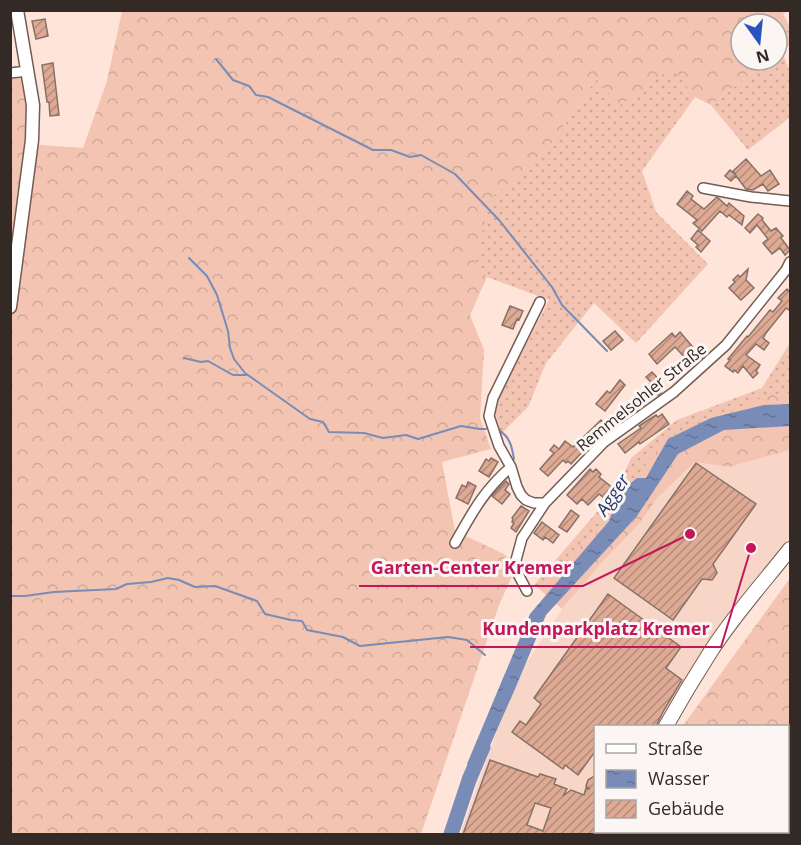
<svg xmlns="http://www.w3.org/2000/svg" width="801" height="845" font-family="'Open Sans',sans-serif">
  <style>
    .built { fill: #f7d6c8 }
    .grass { fill: url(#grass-dots) }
    .forest { fill: url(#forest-crowns) }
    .water { fill: url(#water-ripples) }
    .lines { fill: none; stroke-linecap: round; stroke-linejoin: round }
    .stream { stroke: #788cb7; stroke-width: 2 }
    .river { stroke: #788cb7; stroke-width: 15 }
    .building { fill: url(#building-hatch); stroke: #877167; stroke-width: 1.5; fill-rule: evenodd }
    .street-casing { stroke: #725c53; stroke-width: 12 }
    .secondary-casing { stroke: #725c53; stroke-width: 15 }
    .primary-casing { stroke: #725c53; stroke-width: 16 }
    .street { stroke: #fff; stroke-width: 9 }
    .secondary { stroke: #fff; stroke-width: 12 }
    .primary { stroke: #fff; stroke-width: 14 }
    .labels { text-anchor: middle; stroke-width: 6; stroke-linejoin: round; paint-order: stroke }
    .street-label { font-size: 16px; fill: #332925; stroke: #fbf6f4 }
    .water-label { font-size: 18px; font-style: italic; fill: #1f356b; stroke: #fbf6f4 }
    .leader { fill: none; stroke: #c2185b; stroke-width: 2 }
    .callout-dot { fill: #c2185b; stroke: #fbf6f4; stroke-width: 2 }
    .callout-label { font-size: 18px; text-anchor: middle; font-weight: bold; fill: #c2185b; stroke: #fbf6f4; stroke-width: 6; stroke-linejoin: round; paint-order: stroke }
  </style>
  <defs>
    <pattern id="grass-dots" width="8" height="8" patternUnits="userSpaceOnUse" patternTransform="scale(1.5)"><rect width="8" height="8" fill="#f2c4b1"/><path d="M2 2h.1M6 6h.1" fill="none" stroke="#d0a898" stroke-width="1.8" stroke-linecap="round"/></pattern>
    <pattern id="forest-crowns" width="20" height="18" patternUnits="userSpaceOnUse" patternTransform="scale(1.5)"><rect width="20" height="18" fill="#f2c4b1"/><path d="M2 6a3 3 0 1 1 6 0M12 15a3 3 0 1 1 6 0" fill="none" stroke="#d0a898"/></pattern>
    <pattern id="water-ripples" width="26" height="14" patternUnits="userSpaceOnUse" patternTransform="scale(1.5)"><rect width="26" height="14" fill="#788cb7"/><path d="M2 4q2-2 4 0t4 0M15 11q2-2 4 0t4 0" fill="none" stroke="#637295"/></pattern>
    <pattern id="building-hatch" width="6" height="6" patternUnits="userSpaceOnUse" patternTransform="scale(1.5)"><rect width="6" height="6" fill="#deaa94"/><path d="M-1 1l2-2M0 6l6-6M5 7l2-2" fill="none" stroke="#b58a79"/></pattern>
  </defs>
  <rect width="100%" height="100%" fill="#fee4d9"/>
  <!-- built -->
  <path class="built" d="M790,450v87l-33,43 -97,146h-64v106h26l-2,2h-160l37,-103 26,-63 39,-59 41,-48 36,-37 19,-27 37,-35 34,5z"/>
  <!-- grass -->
  <path class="grass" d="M781,50l9,21v46l-42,33 -37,-45 57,-45h9v-7z
    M672,67l23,30 -53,74 14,41 52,52 -72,79 -42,-40 -48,60 -18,44 -27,27 -7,-26 55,-108 -62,-23 -13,-14 16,-64 59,-52 47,-68 24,26z
    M790,343v52l-19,-1 -161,127 -30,25 -41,43 -5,-4 83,-96 14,-31 46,-38 85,-32z"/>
  <!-- forest -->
  <path class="forest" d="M122,11h666l-5,3 7,13v18l-13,8v-29h-36v36h27l-57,45 -16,-8 -23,-29 -52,37 -24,-26 -47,68 -59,52 -15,64 12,14 -17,38 14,35 -4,68 11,31 -49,13 13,69 49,23 12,13 -17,38 -78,229h-410l-1,-759 17,-2v71l56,4 24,-67z
    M771,394l19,1v55l-61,17 -34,-5 -37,35 -19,27 -36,37 -41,48 -23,-20 41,-43 30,-25 15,-31 42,-52z
    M790,578v256h-140v-2h138v-106h-105l2,-3z"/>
  <!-- water -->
  <path class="water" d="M790,404v22l-66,4 -46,24 -41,62 -91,99 -31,74 -34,77 -14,-2 63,-150 79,-93 11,-29 17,-14h9l22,-39 43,-21 53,-13z"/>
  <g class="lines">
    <!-- stream -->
    <path class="stream" d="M216,59l17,21 16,6 7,9 12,2 105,53h18l19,7 11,-2 34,19 44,46 53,67 10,18 45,46
      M189,258l18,18 10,19 11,36 2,17 4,11 11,14 65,46 13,3 6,10 35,1 19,5 23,-3 12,4 43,-13 19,3h6
      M184,358l17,4 7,-1 25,14h13
      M498,430c12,6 14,17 16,29
      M10,596h15l29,-4 62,-3 11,-5 24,-2 17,-4 11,2 16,7 20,-1 42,15 8,13 26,6 11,1 5,9 36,7 17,9 88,-9 19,3 18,15"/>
    <!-- river -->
    <path class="river" d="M451,834l18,-54 14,-33"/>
  </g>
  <!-- building -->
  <path class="building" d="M45,19l3,17 -12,3 -4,-18z
    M53,63l6,52 -9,1 -1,-14h-2l-5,-37z
    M746,159l15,17 9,-6 9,14 -11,7 -5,-7 -10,6 -7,-1 -10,-13 -5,5 -6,-5 5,-6 6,5 -3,-4z
    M687,191l6,5 -2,3 13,10 13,-12 10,9 2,-3 15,13 -2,9 -9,-7 -4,-3 -2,2 -7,-6 -18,20 -9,-8 4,-3 -20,-16z
    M758,214l5,4 -1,2 9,11 5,-3 7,8 -2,2 9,12 -5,5 -5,-7 -8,6 -9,-11 5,-4 -11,-14 -7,8 -5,-5z
    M698,230l12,11 -9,11 -5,-5 2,-2 -7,-6z
    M748,269l-2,11 8,8 -13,12 -12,-12 6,-6 -2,-2 5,-5 2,2z
    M787,289l3,3v19l-4,-3 -20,25 -3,5 6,5 -5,7 -8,-6 -10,11 14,10 -4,6 2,2 -5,5 -10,-12 -5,7 -4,-3 -1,2 -8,-6 5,-6 -2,-1 19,-23 1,1 22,-27 3,2 9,-11 -4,-3z
    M510,306l13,5 -4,9 -2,-1 -4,10 -11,-4z
    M615,331l8,9 -12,10 -8,-9z
    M680,332l22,26 -5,4 -2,-2 -4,4 -16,-17 -18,17 -8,-10 23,-21 3,4z
    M652,372l13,14 -5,4 1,3 -3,2 -5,-4 -1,1 -5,-5 4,-5 -5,-5z
    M620,380l5,5 -20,26 -9,-7 11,-13 3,2z
    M662,414l7,10 -29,20 -1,-2 -14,11 -7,-9 23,-16 -2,-2 17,-11 2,2z
    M601,420l8,8 -8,7 -2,-1 -28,30 -3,-3 -2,2 -3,-3 -15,16 -8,-7 14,-16 -4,-3 4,-5 5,4 6,-8 8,6z
    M491,458l7,4 -9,15 -10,-6 7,-12 3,2z
    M696,463l60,41 -43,60 4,9 -5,7 -10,-1 -29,41 -59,-42z
    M590,469l3,3 3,-3 5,5 -2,3 14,11 -9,10 -5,-4 -11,11 -6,-6 -5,5 -10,-9z
    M506,481l3,3 -4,6 5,4 -8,10 -10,-8z
    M468,482l8,4 -8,18 -12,-6 6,-13 4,2z
    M521,506l8,5 -13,21 -5,-4 3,-5 -2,-1 1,-3 -1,-1z
    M571,510l8,6 -12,16 -8,-5z
    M542,522l17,13 -6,8 -8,-6 -2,3 -9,-7z
    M608,594l73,53 -15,21 16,12 -18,30 -8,16h-60v24l-18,25 -13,-10 -2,4 -3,-2 -48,-35 8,-11 6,4 15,-21 -7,-6z
    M490,760l48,17 2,-3 16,5 -2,5 13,5 -4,7 8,-6 13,5 2,-7 4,1 -4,-3 2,-6 8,-5v59h-133zM535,803l16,5 -8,23 -16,-6z"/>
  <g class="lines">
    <defs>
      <path id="street" d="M10,73l18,-2
        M703,188l48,9 39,4
        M540,302l-47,96 -4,18 10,30 12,21 6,20 4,8 5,5 8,3h11
        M455,543c17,-30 29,-53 56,-76
        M527,591l-9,-17 -2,-14 6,-22 23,-35 59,-61 70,-50 52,-47 60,-75 4,-8"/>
      <path id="secondary" d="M10,307l22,-167 1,-35 -16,-95"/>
      <path id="primary" d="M666,726c14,-25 29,-50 45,-75 23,-36 53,-69 79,-102
        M634,834l1,-2"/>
    </defs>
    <!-- street casing -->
    <use href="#street" class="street-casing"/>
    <!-- secondary casing -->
    <use href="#secondary" class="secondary-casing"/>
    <!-- primary casing -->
    <use href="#primary" class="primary-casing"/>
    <!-- street -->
    <use href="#street" class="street"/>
    <!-- secondary -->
    <use href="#secondary" class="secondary"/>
    <!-- primary -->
    <use href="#primary" class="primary"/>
  </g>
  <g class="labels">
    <!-- street labels -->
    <g class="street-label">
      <text transform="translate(641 397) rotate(-39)" y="6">Remmelsohler Straße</text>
    </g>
    <!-- water labels -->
    <g class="water-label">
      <text transform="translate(613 495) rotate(-56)" y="6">Agger</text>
    </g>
  </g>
  <!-- callouts -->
  <path class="leader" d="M690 534L583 586H359M751 548L721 647H470"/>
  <g class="callout-dot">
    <circle cx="690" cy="534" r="6"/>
    <circle cx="751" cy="548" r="6"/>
  </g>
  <g class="callout-label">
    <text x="471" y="574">Garten-Center Kremer</text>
    <text x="596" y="635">Kundenparkplatz Kremer</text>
  </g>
  <!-- border -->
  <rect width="801" height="845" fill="none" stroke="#332925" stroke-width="24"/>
  <!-- legend -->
  <rect x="594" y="725" width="195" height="108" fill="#fbf6f4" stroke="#aba4a1" stroke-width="1.5"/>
  <rect x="606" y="744" width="30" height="9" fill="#ffffff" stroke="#aba4a1" stroke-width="1.5"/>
  <text x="648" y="755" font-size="18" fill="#332925">Straße</text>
  <rect x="606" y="770" width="30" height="18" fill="url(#water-ripples)" stroke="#aba4a1" stroke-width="1.5"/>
  <text x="648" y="785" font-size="18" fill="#332925">Wasser</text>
  <rect x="606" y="800" width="30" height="18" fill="url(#building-hatch)" stroke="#aba4a1" stroke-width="1.5"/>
  <text x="648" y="815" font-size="18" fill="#332925">Gebäude</text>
  <!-- north arrow -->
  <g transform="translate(759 42) rotate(165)"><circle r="28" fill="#fbf6f4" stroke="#aba4a1" stroke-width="1.5"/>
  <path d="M0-4.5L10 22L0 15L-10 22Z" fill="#2a52c1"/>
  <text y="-9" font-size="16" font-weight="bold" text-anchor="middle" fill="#332925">N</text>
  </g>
</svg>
